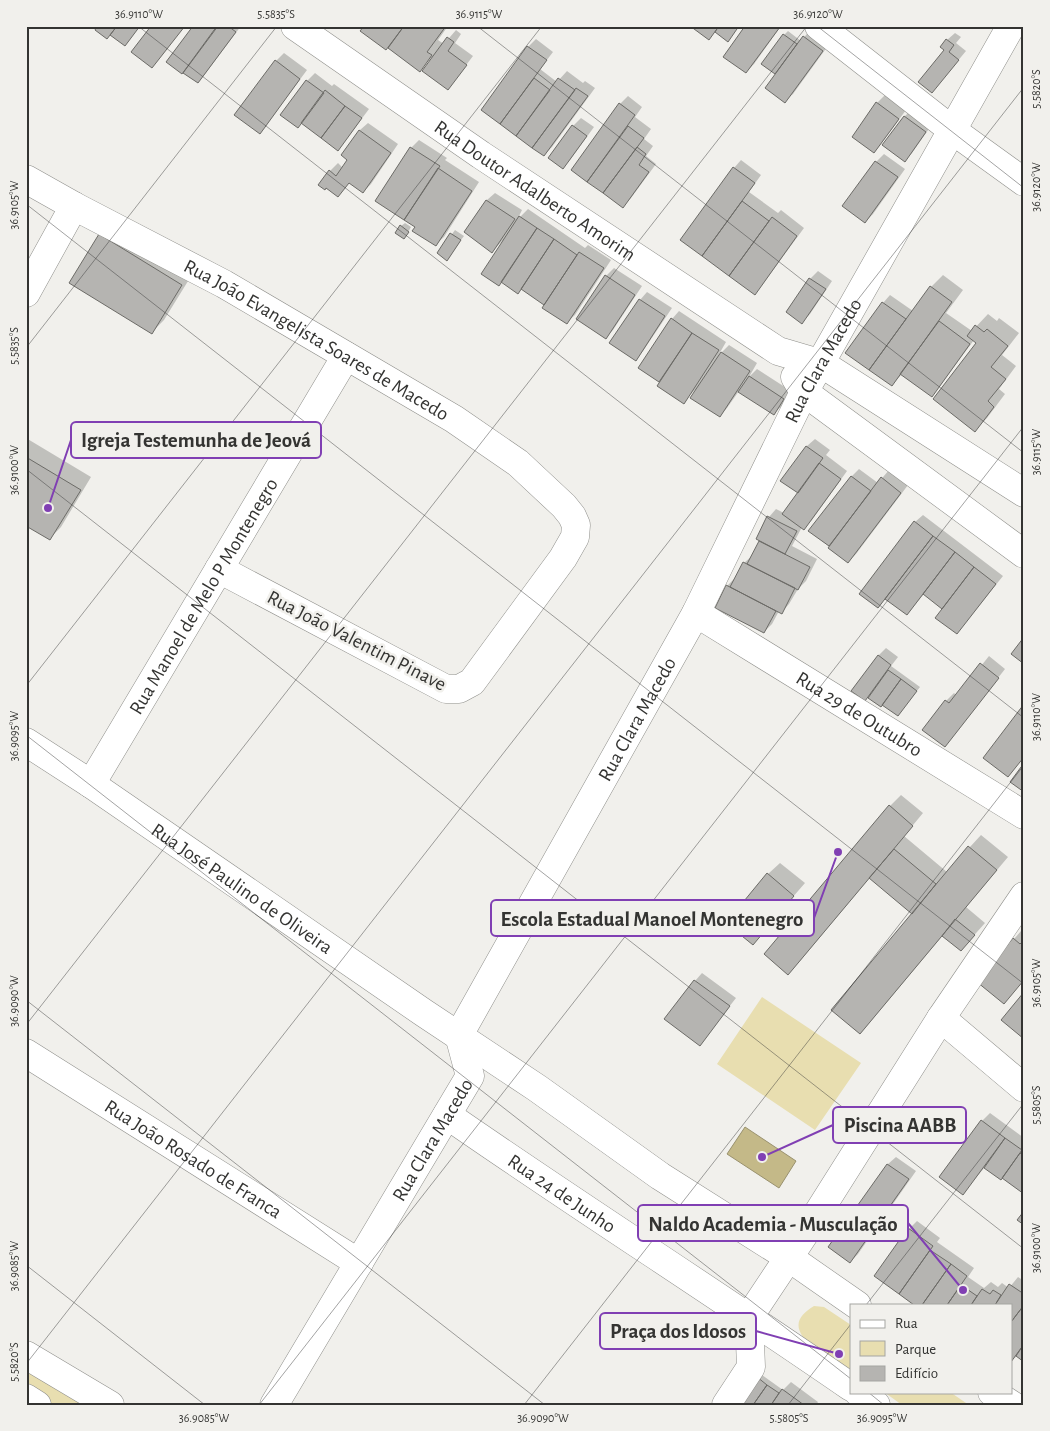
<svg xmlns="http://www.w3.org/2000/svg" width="1050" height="1431" font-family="'Alegreya Sans',sans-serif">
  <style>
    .green { fill: #e8deb0 }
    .water { fill: #c4b988; stroke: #99916e }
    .shadow { fill: #0003 }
    .building { fill: #b5b4b1; stroke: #6c6b67 }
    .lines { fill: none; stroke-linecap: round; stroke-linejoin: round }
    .street-casing { stroke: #8f8f8b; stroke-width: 29 }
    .secondary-casing { stroke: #8f8f8b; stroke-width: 29 }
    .street { stroke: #fff; stroke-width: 28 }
    .secondary { stroke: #fff; stroke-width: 28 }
    .ticks { fill: none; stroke: #343432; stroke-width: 1; stroke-opacity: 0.45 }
    .labels { text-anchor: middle; stroke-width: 5; stroke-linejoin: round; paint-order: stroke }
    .street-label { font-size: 20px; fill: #343432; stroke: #f1f0ec }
    .leader { fill: none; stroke: #803fb3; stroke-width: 2 }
    .callout-dot { fill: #803fb3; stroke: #f1f0ec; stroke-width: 2 }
    .callout { fill: #f1f0ec; stroke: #803fb3; stroke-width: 2 }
    .callout-label { font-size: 21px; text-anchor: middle; font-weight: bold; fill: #343432 }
    .neatline { fill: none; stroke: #343432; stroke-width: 2 }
    .ticks-label { font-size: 12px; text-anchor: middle; fill: #343432 }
  </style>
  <rect width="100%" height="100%" fill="#f1f0ec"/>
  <!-- green -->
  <path class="green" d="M762,997l99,66 -46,67 -98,-66z
    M814,1306l10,1 27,18v45l-48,-33c-10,-14 -2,-23 11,-31z
    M26,1365l67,40h-41l-26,-16z
    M884,1392h66l19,13h-67z"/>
  <!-- water -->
  <path class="water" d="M745,1127l51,34 -17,27 -52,-34z"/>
  <!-- shadow -->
  <path class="shadow" d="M194,26h47l-36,48 -7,8 -30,-20z
    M366,26h82l-10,14 6,4 12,-14 5,4 -6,9 18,13 -25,33 -17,-31 -11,12 -32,-24z
    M747,26h34l-27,38 -8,8z
    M811,29l19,14 -37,51 -8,7 -5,-32 -1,-1 -4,4 9,-37 4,-4 13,10z
    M955,33l6,4 -5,6 10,8 -34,41 15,-52z
    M536,39l17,13 -13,17 17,13 10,-11 16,12 2,-2 10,7 -43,59 -8,8 -61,-45 45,-63z
    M284,53l23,17 -40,54 -7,8 16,-71z
    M315,73l17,13 2,-2 35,25 -24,32 -7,8 -36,-27 -20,-8 25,-33z
    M885,95l21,15 -25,34 -7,8 -21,-15 24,-34z
    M628,96l14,11 -7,10 16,12 -7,10 9,7 -7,10 10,8 -25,34 -8,8 -50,-37 47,-65z
    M912,109l21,14 -21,30 -7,7 -21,-15 21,-29z
    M581,118l13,9 -24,33 -7,7 -13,-9 23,-32z
    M368,123l30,21 -27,40 -8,8 -13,-10 -12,13 -8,-24 8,-8 5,5 6,-8 -7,-5 18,-25z
    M419,140l28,18 -2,2 34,22 -35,55 -8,7 -19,-17 -40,-26 34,-53z
    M884,154l21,15 -32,45 -8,8 -21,-16 32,-44z
    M741,160l20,15 -12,17 29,21 3,-3 23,18 -42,57 -7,8 -73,-53 52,-72z
    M495,193l27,17 -5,10 11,-11 57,39 3,-3 23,15 -36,55 -8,7 -21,-18 -44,-63 -10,11 -26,-20 21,-32z
    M405,223l6,4 -4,7 -6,-8z
    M455,230l9,6 -17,23 -9,-6z
    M100,235l93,38 -29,47 -12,12z
    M614,268l28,18 -29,44 -7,7 -28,-18 28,-43z
    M818,271l14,10 -22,33 -8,8 8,-43z
    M943,275l20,15 -17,23 26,18 16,-17 9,7 2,-3 20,15 -17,22 14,11 -17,23 6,5 -18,24 -12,12 3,-87 -4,-3 -35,47 -7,8 -30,-21 -10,11 -45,-32 36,-50 7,-8 23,16 18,-24z
    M647,292l25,16 -29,43 -8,8 5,-59z
    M679,311l47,31 -8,14 11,-11 28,18 -8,14 8,-8 34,22 -9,15 -8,7 -35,-22 -12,17 -7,8 -25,-26 -12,12 -22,-20 -22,-14 33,-49z
    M26,438l65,39 -30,50 -12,12 -23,-15z
    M815,439l15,11 -4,5 21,16 -35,49 -8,8 -2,-1 -10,19 25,13 -11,22 -8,8 -9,15 -7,8 -3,-1 -7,13 -8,8 -37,-46 8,-8 9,-15 9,-8 7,-14 9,-24 7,-8 8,4 15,-20 -17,-13 25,-34z
    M859,469l19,14 11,-13 19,15 -52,69 -8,8 -38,-31 42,-55z
    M923,515l80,61 -46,57 -14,-24 -19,-15 -17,20 -21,-16 -8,8 37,-84z
    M886,648l12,9 -7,9 29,21 -22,28 -15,-11 -2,1 -13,-9 10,-40z
    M989,656l16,13 -60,77 1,-45 8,-8 3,3z
    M901,795l22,18 -19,23 43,36 34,-37 27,22 -42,50 19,16 -24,27 -18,-15 -72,86 -11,12 53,-120 -43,-36 -70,84 -12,12 102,-167z
    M780,863l25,20 -52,60 15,-69z
    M1021,931l3,2v47l-10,-41z
    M702,973l34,25 -36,46 -5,-63z
    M990,1113l34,25v54l-22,-15 -17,-10 -22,26 19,-72z
    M896,1157l20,14 -58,83 -8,8 -21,-15 59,-83z
    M917,1221l23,17 -3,4 37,26 -6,9 16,11 7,-6 7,5 4,-4 7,5 9,-11 6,4v79l-7,-4 -6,5v-56h-95l-40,-29 33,-47z
    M762,1375l21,15 8,-8 27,20 -2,3h-77z"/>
  <!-- building -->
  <path class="building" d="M97,26h20l-10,13 -12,-9z
    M117,26h23l-15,20 -15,-11z
    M151,26h34l-33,42 -21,-16z
    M193,26h24l-35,48 -16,-12z
    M218,26h10l8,6 -38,51 -15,-10z
    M364,26h40l-18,24 -26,-19z
    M404,26h42l-19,26 5,3 -12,17 -32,-24z
    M690,26h29l-10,14z
    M719,26h20l-11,16 -13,-10z
    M745,26l35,1 -34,46 -23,-16z
    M783,34l14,10 -22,30 -14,-10z
    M803,36l20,15 -38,52 -20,-15z
    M447,37l7,5 -6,9 19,14 -19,25 -26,-19z
    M946,39l8,6 -5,7 10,8 -27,33 -14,-11 26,-32 -4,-3z
    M527,46l20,14 -47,64 -19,-14z
    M275,60l25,19 -40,55 -26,-19z
    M534,78l16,12 -34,46 -16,-12z
    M558,78l17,12 -43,58 -16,-12z
    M306,80l18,13 -26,35 -18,-13z
    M576,88l12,8 -44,60 -12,-8z
    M325,90l20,16 -24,32 -20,-15z
    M876,102l23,17 -25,34 -22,-16z
    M619,103l16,12 -48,67 -16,-12z
    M345,106l17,12 -24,33 -17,-13z
    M904,116l22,16 -21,30 -23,-17z
    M572,125l15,11 -24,33 -15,-11z
    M628,126l16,12 -41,55 -16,-11z
    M359,130l32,23 -28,40 -14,-10 -11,14 -12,-9 -1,2 -7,-5 11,-15 7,6 11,-16 -6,-5z
    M410,147l30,19 -36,54 -29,-19z
    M637,147l9,7 -7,11 10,7 -26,36 -20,-15z
    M875,161l23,16 -33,46 -23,-17z
    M733,167l22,16 -53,73 -22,-16z
    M438,168l34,23 -36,55 -24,-15 3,-4 -11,-7z
    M486,200l29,19 -23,34 -28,-21z
    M742,201l27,20 -40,55 -27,-20z
    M519,216l18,12 -38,58 -18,-12z
    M772,217l25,19 -42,59 -26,-19z
    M400,225l9,7 -5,7 -9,-6z
    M537,228l17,11 -36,55 -17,-12z
    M450,233l11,7 -14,21 -10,-8z
    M99,234l83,51 -30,49 -83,-51z
    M554,239l23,16 -33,50 -23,-16z
    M579,252l25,16 -37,56 -25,-16z
    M605,275l30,20 -29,44 -30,-20z
    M809,278l17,11 -24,35 -16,-12z
    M930,286l22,16 -60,84 -23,-16z
    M639,299l26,17 -29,45 -27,-18z
    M882,302l24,17 -37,51 -24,-17z
    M671,318l21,15 -33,49 -21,-14z
    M939,321l31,23 -38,53 -32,-23z
    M975,325l9,7 3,-3 21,17 -17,21 15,12 -18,22 6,6 -19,25 -42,-33 43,-56 -9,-7z
    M692,333l27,17 -35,54 -27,-18z
    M721,352l29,19 -30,46 -30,-19z
    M749,376l35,23 -10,16 -36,-23z
    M806,446l17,12 -25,35 -18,-12z
    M26,457l55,33 -31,50 -24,-14z
    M819,463l22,16 -37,51 -22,-16z
    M851,476l20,15 -42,55 -21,-15z
    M881,477l20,16 -53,70 -20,-15z
    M767,516l30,15 -12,23 -29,-15z
    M914,521l19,15 -55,72 -19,-14z
    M933,536l22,16 -48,63 -22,-16z
    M759,541l51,26 -12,23 -51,-26z
    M955,552l19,15 -32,42 -19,-15z
    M743,562l52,26 -13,26 -52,-27z
    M974,567l22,17 -39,50 -22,-16z
    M726,585l50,26 -12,22 -49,-25z
    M1024,637v27l-13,-10z
    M878,655l13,10 -26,36 -14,-10z
    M980,663l19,15 -54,69 -23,-17 23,-30 4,3z
    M888,670l13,9 -20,28 -13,-9z
    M901,679l16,12 -19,25 -16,-11z
    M1024,704v53l-16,20 -25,-19z
    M1024,763v29l-14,-10z
    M889,805l24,21 -125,149 -24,-21z
    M968,846l29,24 -137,164 -29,-24z
    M894,849l42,35 -24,30 -43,-36z
    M767,873l27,23 -41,49 -27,-22z
    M955,919l20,16 -14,16 -19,-15z
    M1013,938l7,6 4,-4v40l-20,24 -27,-22z
    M694,980l36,26 -30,40 -36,-27z
    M1024,992v47l-23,-19z
    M981,1120l24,18 -42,57 -24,-18z
    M1005,1138l17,12 -21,30 -17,-12z
    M1020,1153l4,3v38l-22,-16z
    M887,1164l22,15 -59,84 -22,-16z
    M1024,1211v14l-7,-5z
    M908,1228l25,18 -34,48 -25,-18z
    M930,1250l21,14 -29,41h-8l-15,-11z
    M951,1264l16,12 -20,29h-25z
    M1009,1284l15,10v11l-13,17v-17h-16z
    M961,1285l16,11 -6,9h-24z
    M982,1289l8,5 3,-4 8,5 -6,10h-24z
    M1024,1305v39l-13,18v-40z
    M1024,1344v18l-8,-6z
    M757,1377l10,8 -14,20h-15z
    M767,1385l12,8 -8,12h-18z
    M782,1389l22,16h-33z"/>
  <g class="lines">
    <defs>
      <g id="street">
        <path id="s1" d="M295,26l186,129 297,196 44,13 202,129"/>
        <path d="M819,26l133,104 72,52"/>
        <path id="s2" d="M26,179l48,27 150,78 230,135 64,44 46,43 8,10 4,9 -1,12 -12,21 -91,124 -13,7h-13l-227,-120"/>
        <path d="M26,293l48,-87"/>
        <path d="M795,377l9,15 220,162"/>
        <path id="s3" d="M696,613l328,202"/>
        <path id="s4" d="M26,742l65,42 333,229 113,75 123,88 128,81 69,48"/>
        <path id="s5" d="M91,784l255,-428"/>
        <path d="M941,1018l83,70"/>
        <path id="s6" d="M26,1053l333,210"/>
        <path id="s7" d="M447,1115c134,93 271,180 404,272"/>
        <path d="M858,1392l18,13"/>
        <path d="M992,1392l20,13"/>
        <path id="s8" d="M274,1405l196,-329 -11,-41 237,-422 108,-221 207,-366"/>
        <path d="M726,1405l25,-38 -2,-50 60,-90 132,-209 83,-122"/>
      </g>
      <path id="secondary" d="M26,1355l84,50
        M26,1398l11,7"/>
    </defs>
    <!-- street casing -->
    <use href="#street" class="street-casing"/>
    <!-- secondary casing -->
    <use href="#secondary" class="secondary-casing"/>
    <!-- street -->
    <use href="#street" class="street"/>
    <!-- secondary -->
    <use href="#secondary" class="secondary"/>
  </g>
  <!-- ticks -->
  <path class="ticks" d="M138,26l886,692M477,26l547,427M817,26l207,162M26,204l998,780M26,348l251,-322M26,469l998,780M26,686l516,-660M26,735l825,644M26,1000l519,405M26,1025l781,-999M26,1265l179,140M866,1305l158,-202M26,1364l998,-1277M868,1392l16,13M259,1405l765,-979M524,1405l500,-640M788,1405l63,-81"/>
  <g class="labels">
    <!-- street labels -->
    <g class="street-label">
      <text dy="7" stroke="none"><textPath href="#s1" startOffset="291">Rua Doutor Adalberto Amorim</textPath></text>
      <text dy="7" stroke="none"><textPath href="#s2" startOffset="332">Rua João Evangelista Soares de Macedo</textPath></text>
      <text dy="7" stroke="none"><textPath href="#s8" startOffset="1192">Rua Clara Macedo</textPath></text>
      <text dy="7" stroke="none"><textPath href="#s5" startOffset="219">Rua Manoel de Melo P Montenegro</textPath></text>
      <text transform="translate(357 640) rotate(27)" y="7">Rua João Valentim Pinave</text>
      <text dy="7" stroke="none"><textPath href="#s3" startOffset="192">Rua 29 de Outubro</textPath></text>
      <text dy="7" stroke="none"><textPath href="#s8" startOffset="788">Rua Clara Macedo</textPath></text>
      <text dy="7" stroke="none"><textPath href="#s4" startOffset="261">Rua José Paulino de Oliveira</textPath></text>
      <text dy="7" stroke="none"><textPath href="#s8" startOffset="309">Rua Clara Macedo</textPath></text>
      <text dy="7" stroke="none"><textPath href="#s6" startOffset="198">Rua João Rosado de Franca</textPath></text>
      <text dy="7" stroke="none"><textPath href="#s7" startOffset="139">Rua 24 de Junho</textPath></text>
    </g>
  </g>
  <!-- callouts -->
  <path class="leader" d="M48 508L71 440M838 852L814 918M762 1157L833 1125M963 1290L908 1223M839 1354L756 1331"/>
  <g class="callout-dot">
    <circle cx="48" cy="508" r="5"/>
    <circle cx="838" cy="852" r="5"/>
    <circle cx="762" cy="1157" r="5"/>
    <circle cx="963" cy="1290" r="5"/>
    <circle cx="839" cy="1354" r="5"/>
  </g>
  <g class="callout">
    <rect x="71" y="422" width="250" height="36" rx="5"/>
    <rect x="491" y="900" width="323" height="36" rx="5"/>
    <rect x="833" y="1107" width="133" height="36" rx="5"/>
    <rect x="638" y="1205" width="270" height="36" rx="5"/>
    <rect x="600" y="1313" width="156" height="36" rx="5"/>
  </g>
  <g class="callout-label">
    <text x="196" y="447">Igreja Testemunha de Jeová</text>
    <text x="652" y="926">Escola Estadual Manoel Montenegro</text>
    <text x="900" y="1132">Piscina AABB</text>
    <text x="773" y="1231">Naldo Academia - Musculação</text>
    <text x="678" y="1338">Praça dos Idosos</text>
  </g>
  <!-- border -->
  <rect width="1050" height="1431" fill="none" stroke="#f1f0ec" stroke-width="55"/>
  <!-- legend -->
  <rect x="850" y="1304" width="162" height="90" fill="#f1f0ec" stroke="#a5a5a2"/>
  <rect x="860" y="1320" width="25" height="8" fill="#ffffff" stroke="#a5a5a2"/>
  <text x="895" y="1328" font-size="15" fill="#343432">Rua</text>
  <rect x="860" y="1341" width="25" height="15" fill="#e8deb0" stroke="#a5a5a2"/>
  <text x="895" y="1354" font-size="15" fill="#343432">Parque</text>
  <rect x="860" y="1366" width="25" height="15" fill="#b5b4b1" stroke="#a5a5a2"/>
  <text x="895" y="1378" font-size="15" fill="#343432">Edifício</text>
  <rect x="28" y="28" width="994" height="1376" class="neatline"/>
  <g class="ticks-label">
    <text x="139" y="18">36.9110°W</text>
    <text x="276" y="18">5.5835°S</text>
    <text x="479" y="18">36.9115°W</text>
    <text x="818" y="18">36.9120°W</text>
    <text transform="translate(1036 89) rotate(-90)" y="4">5.5820°S</text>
    <text transform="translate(1036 187) rotate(-90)" y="4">36.9120°W</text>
    <text transform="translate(14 205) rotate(-90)" y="4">36.9105°W</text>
    <text transform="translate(14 346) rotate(-90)" y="4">5.5835°S</text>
    <text transform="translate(1036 452) rotate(-90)" y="4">36.9115°W</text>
    <text transform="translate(14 470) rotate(-90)" y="4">36.9100°W</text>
    <text transform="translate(1036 717) rotate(-90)" y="4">36.9110°W</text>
    <text transform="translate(14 736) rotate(-90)" y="4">36.9095°W</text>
    <text transform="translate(1036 983) rotate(-90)" y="4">36.9105°W</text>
    <text transform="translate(14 1001) rotate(-90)" y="4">36.9090°W</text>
    <text transform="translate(1036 1105) rotate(-90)" y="4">5.5805°S</text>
    <text transform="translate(1036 1248) rotate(-90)" y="4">36.9100°W</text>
    <text transform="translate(14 1266) rotate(-90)" y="4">36.9085°W</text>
    <text transform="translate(14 1362) rotate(-90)" y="4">5.5820°S</text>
    <text x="204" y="1422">36.9085°W</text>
    <text x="543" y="1422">36.9090°W</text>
    <text x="789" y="1422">5.5805°S</text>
    <text x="882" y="1422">36.9095°W</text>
  </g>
</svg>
